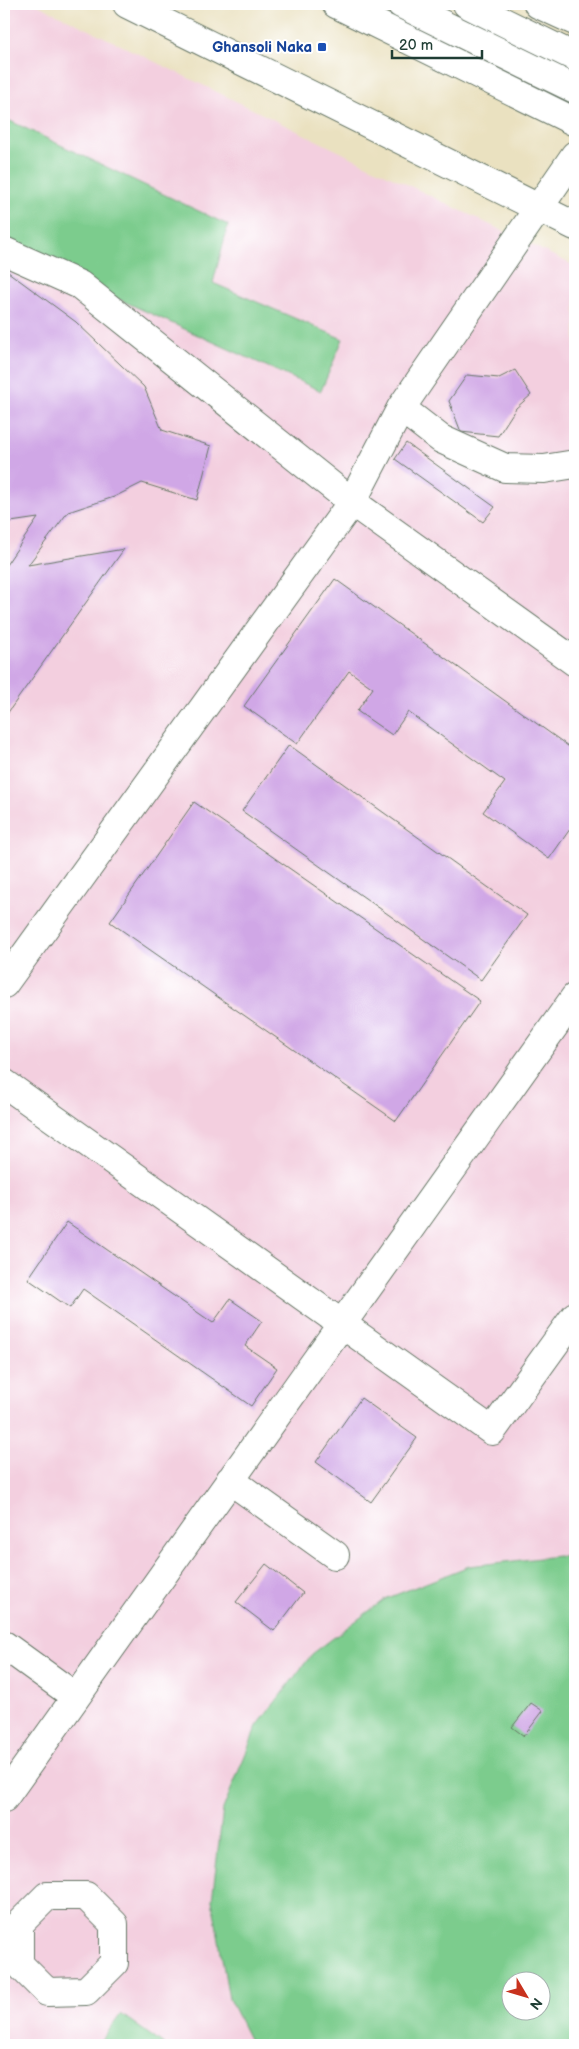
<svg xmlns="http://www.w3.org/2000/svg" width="579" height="2049" font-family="'Balsamiq Sans',sans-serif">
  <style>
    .built { fill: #f3cfdf; fill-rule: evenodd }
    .green { fill: #7ccc8d; stroke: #4e8460; fill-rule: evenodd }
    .building { fill: #d0a7e6 }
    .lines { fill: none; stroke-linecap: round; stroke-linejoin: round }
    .minor-casing { stroke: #667665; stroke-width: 30 }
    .major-casing { stroke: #667665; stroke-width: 30 }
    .minor { stroke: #fff; stroke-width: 28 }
    .major { stroke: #fff; stroke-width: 28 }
    .transit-dot { fill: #1a4fb4; stroke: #fff; stroke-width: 2 }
    .labels { text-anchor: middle; stroke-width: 4; stroke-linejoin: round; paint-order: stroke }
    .transit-label { font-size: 15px; font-weight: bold; fill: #164399; stroke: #fff; text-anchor: end }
  </style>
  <rect width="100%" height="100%" fill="#fff"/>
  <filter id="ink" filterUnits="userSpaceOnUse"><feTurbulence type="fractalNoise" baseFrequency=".02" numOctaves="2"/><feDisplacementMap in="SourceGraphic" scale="10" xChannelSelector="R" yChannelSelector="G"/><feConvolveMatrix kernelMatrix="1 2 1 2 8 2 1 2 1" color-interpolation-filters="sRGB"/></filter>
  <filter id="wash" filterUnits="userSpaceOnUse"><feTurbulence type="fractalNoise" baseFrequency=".0096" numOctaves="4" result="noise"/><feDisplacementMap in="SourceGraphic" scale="20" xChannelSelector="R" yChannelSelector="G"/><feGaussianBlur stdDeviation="1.12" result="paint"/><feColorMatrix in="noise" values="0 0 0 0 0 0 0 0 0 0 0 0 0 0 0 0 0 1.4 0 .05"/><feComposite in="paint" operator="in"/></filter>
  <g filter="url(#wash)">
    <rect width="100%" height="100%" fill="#eae1c0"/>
    <!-- built -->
    <path class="built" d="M4,4h32l539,262v1779h-571zM512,1982h30v30h-30z"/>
    <!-- green -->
    <path class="green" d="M4,118l224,107 -15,58 130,56 -22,52 -317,-144z
      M558,1556l17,2v487h-323l-23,-46 -17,-99 11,-91 34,-83 55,-72 73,-55 84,-33zM512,1982h30v30h-30z
      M121,2014l43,31h-66z"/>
    <g id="blocks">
      <!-- building -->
      <path class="building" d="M4,269l72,53 68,65 18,43 49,16 -14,54 -55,-17 -28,14 -46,15 -40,53 96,-16 -120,169v-150l34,-50 -34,5z
        M515,370l16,25 -15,13 -18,28 -37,-4 -12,-31 18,-26 32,3z
        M406,443l89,64 -12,15 -88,-63z
        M335,579l240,172v71l-26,37 -66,-47 22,-30 -97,-70 -16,23 -35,-24 16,-23 -24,-17 -52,73 -53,-38z
        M289,745l238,170 -46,65 -239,-169z
        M194,802l286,199 -84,120 -286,-199z
        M67,1222l146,101 17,-24 32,22 -17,25 32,22 -26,38 -168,-117 -13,19 -42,-29z
        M361,1398l56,40 -46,64 -55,-40z
        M266,1564l37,29 -29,38 -38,-29z
        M531,1703l12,8 -19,25 -12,-9z"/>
    </g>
  </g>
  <g filter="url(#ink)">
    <use href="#blocks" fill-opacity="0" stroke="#667665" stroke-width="1"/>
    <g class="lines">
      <defs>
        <path id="minor" d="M127,4l448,222
          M4,251l76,34 272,217 223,160
          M401,408l40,31 64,29 39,1 31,-5
          M4,984l348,-482 49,-94 174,-253
          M4,1083l488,348 83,-115
          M230,1480l105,75
          M4,1645l72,52
          M4,1798l571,-801
          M47,1896h39l28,28v39l-28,28 -39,1 -28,-28v-40z"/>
        <path id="major" d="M336,4l239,118
          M401,4l174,85
          M467,4l108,53
          M538,4l37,17"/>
      </defs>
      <!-- minor casing -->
      <use href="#minor" class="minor-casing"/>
      <!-- major casing -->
      <use href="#major" class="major-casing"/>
      <!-- minor -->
      <use href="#minor" class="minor"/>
      <!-- major -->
      <use href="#major" class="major"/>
    </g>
  </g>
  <!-- markers -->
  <rect class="transit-dot" x="317" y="42" width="10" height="10" rx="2.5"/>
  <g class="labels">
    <!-- transit labels -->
    <g class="transit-label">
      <text x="312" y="52">Ghansoli Naka</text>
    </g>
  </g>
  <!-- margin -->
  <rect width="579" height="2049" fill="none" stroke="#fff" stroke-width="20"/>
  <!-- north arrow -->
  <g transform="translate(526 1996) rotate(128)"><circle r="24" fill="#ffffff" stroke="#a5b1ae"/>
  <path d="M0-4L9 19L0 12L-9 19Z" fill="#c8321e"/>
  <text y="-8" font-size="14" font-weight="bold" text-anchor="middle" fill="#1f3d34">N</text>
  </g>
  <!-- scale -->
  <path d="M392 50v8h90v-8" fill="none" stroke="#1f3d34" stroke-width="2.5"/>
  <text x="399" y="50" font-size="15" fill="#1f3d34" stroke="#ffffff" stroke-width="4" paint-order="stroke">20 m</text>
</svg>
